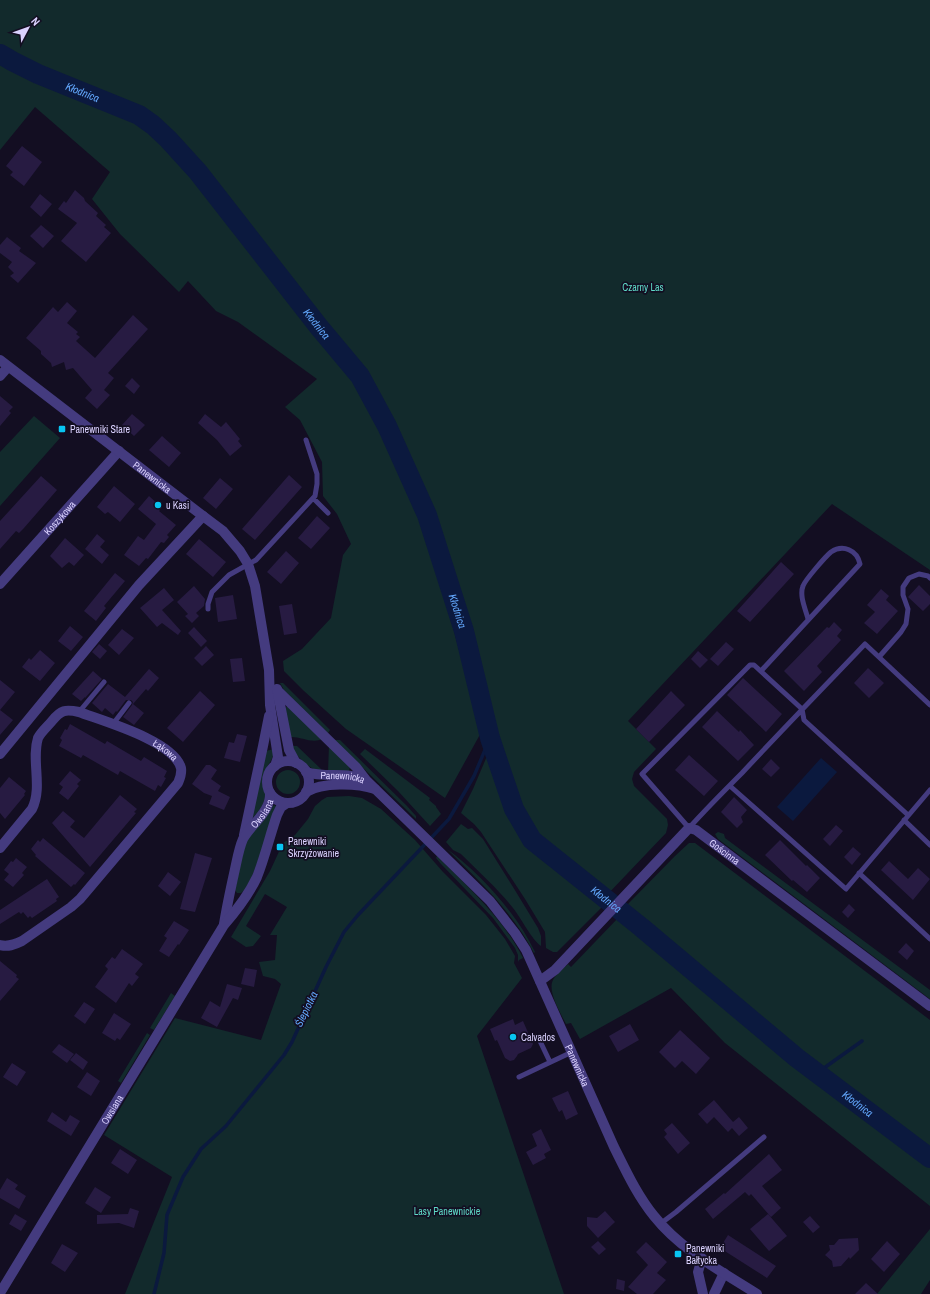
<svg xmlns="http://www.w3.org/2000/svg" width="930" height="1294" font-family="'Archivo Narrow',sans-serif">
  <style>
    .green { fill: #122a2c }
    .water { fill: #0b193e }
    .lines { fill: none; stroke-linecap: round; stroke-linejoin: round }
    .stream { stroke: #0b193e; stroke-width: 3.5 }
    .river { stroke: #0b193e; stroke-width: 20 }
    .building { fill: #271b42 }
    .service { stroke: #443b7f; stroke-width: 5 }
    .minor { stroke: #443b7f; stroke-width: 10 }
    .tertiary { stroke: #443b7f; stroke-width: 10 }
    .poi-dot { fill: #08c5f2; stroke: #130e22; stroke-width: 1.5 }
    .labels { text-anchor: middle; stroke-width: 3.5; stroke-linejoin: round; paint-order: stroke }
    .park-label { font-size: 10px; fill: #5fdbc8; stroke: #130e22 }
    .poi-label { font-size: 10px; fill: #dad1fe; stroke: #130e22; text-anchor: start }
    .street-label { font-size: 10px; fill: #dad1fe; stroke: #130e22 }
    .water-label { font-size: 11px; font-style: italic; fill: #62a6fa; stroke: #130e22 }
  </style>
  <rect width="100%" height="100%" fill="#130e22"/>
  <!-- green -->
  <path class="green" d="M0,0h930v570l-98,-66 -204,217 28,28 -22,23 -2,7 2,7 33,33 1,6 -2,8 -60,63 -71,-59 -18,-30 -23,-70 -24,-98 -40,-125 -40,-90 -28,-49 -159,-204 -30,-33 -21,-19 -11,-8 -108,-44 -16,-7 -17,-10z
    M0,58l15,9 27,13 89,37 21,12 44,48 161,201 26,50 40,89 42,155 18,57 -38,69 -99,-69 -42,-38 -20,-20 -1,-10 19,-12 29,-31 12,-63 8,-11 -14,-30 -14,-18 -1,-34 -22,-42 -15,-13 32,-28 -79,-57 -22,-11 -28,-30 -9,11 -59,-58 -28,-35 18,-27 -75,-65 -35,43z
    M34,416l26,22 -60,68v-54z
    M280,683h3l47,47 -2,3 -44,-43z
    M288,706l34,33c-10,5 -22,-3 -32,-2l-5,-29z
    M334,740h6l67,66 9,10v3z
    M329,745l21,22 -1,4 -21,1z
    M291,746h6l24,23 1,3c-14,-3 -24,-14 -31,-26z
    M274,749c0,12 -8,16 -10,25 -2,7 0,12 1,19 1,11 -7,19 -14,27l15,-69z
    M365,749l65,49 -1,2 7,6v1l5,7 -11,12 -32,-35 -38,-37z
    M490,749l21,63 23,36 71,56 -48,48h-4l-7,-4 -1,-16 -20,-33 -44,-67 -7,-8 -13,-11 12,-24z
    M276 782a12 12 0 1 1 24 0a12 12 0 1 1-24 0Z
    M349,796l13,2 19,11 34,31 28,32 43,43 19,24 10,17 -1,7 8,15 -45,58 87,258h-439l47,-117 -68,-42 71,-117 86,22 20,-56 -6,-5 -12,-3 -4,-14 16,-2 2,-25h-7l17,-28 -22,-13 -19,32 15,10 -8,10 -7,1 -15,-10 39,-66 13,-28 12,-8 13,-16 7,-13 7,-6 5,-3z
    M274,805l2,1c-6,18 -22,78 -35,87h-4l-2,-3 10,-47 9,-13z
    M461,824l7,5 4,-1 11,11 30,48 25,41 3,8v10c-9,-6 -20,-28 -28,-38 -15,-19 -34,-36 -52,-54l-8,-4 -7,-8z
    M718,832l6,2 1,4 205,152v9l-212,-160 -3,-5z
    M689,843h6l235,177v133l-132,-100 -173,-146 50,-51z
    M447,849c34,25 70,65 88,103l-1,1c-21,-41 -55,-72 -87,-104z
    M437,856c31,31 66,62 86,102l-4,2 -1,2v-7l-3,-7 -22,-30 -52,-54 -5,-6z
    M619,917l180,149 131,97v43l-205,-163 -54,-55 -91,51 -9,-16 -5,1c-5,-10 -19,-33 -13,-44 3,-6 10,-11 15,-16l3,3z
    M171,993l4,3 -21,34 -4,-2z
    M147,1033l3,2 -29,48 -3,-2z
    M930,1229v51l-9,14h-44z"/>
  <!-- water -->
  <path class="water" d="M821,758l16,14 -44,49 -16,-14z"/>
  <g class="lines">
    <!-- stream -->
    <path class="stream" d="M817,1073l45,-32
      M154,1294l10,-41 3,-38 16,-38 18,-28 25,-23 58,-71 8,-13 34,-75 18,-35 14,-17 91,-96 25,-43 16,-38"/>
    <!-- river -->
    <path class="river" id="s1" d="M0,54l12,7 26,13 101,41 14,10 15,14 30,33 121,155 41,49 27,50 40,89 37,116 26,107 6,18 18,53 18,31 109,87 156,131 133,100"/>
  </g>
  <!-- building -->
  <path class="building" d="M22,146l20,16 -18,24 -14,-11 3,-3 -7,-6z
    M75,190l9,8 1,3 13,12 -2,3 10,9 -2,2 7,6 -25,29 -25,-21 16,-18 -19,-14 6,-8 2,2z
    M40,194l12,10 -11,13 -11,-10z
    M41,225l13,11 -11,12 -13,-12z
    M7,237l14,11 -2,3 17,12 -18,20 -8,-7 4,-3 -6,-6 4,-5 -12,-9v-8z
    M67,302l10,9 -10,12 11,9 -2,2 4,3 -4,4 19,17 38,-43 15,14 -40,44 6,5 -10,12 6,5 -13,14 -12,-11 7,-8 -19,-22 -7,2 -2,-8 -12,5 -1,-4 -10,-9v-3l-15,-13 27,-31 5,5z
    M132,378l8,8 -6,8 -9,-8z
    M0,396l13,11 -4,4 2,2 -11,13z
    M132,414l13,11 -11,11 -12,-11z
    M205,414l16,13 5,-5 14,17 -2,2 4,5 -12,10 -13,-16 -19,-17z
    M162,436l19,17 -12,14 -20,-17z
    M289,475l13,12 -47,53 -13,-11z
    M41,476l16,14 -33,38 -5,5 -3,-2 -16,18v-28z
    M220,478l13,11 -17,20 -13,-11z
    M114,486l21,18 -15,18 -12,-10 -3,2 -8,-7z
    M149,496l11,10 -2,2 2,2 -1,1 17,14 -9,10 2,2 -5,6 -3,-1 -13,17 -2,-1 -7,8 -15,-11 14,-19 6,4 12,-16 -18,-15z
    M317,516l13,12 -19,21 -13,-11z
    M97,534l8,7 -5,6 9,8 -7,9 -17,-15z
    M65,538l19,17 -10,11 -5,-4 -7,6 -12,-12z
    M199,539l27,23 -13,15 -27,-23z
    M286,551l13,12 -18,21 -14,-12z
    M781,562l13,12 -44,48 -13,-11z
    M115,573l10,8 -21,25 2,2 -10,13 -12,-10z
    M919,585l11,11v8l-7,7 -15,-14z
    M194,586l11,13 -1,7 -8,7 3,3 -7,7 -7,-7 3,-2 -11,-12z
    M164,588l10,12 -12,10 19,21 -3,4 -16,-12 -5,4 -17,-19z
    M881,589l8,7 -3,4 12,11 -21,23 -13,-11 11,-11 -8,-7z
    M233,595l4,24 -19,3 -3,-24z
    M292,604l5,29 -13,2 -5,-29z
    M834,622l8,8 -5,6 4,4 -24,26 5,6 -18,19 -20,-20 43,-44 2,1z
    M70,626l13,11 -12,14 -13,-10z
    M194,627l13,14 -6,6 -13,-14z
    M122,629l12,9 -15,17 -11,-10z
    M726,642l8,7 -16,17 -8,-7z
    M99,644l8,7 -7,8 -8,-7z
    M206,646l8,9 -12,11 -8,-8z
    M40,650l15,13 -15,18 -18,-14 7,-9 2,2z
    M698,651l10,9 -8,8 -9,-9z
    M242,658l3,23 -12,1 -3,-23z
    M868,668l16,15 -15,15 -15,-15z
    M149,669l10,9 -11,13 -2,-2 -13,15 11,9 -10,12 -11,-8 9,-12 1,-3 -2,-2h-5l-9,12 -1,-1 -3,4 -8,-7 -3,4 -10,-9 16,-19 17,13z
    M93,671l9,8 -17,19v-1l-4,4 -9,-7z
    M743,678l39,36 -16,18 -39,-37z
    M0,680l15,12 -15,18 13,10 -13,15z
    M200,691l15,14 -32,37 -16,-14z
    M671,691l14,14 -36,37 -13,-13z
    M717,711l22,21 1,-2 14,15 -16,16 -36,-34z
    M70,724l35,20 2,-3 34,20 3,-4 23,14 -3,6 2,1 -5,9 -3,-2 -3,6 -35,-20 -2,4 -35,-20 -2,3 -22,-12 3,-6 -2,-2 5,-9 2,1z
    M237,734l10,2 -7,26 -16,-4 5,-16 5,1z
    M689,755l29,26 -14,15 -29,-26z
    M771,759l9,9 -9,9 -9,-8z
    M206,765h4l7,5 -6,9 10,7 -3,5 12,6 -6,13 -15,-6 3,-8 -8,-3 -12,-9z
    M70,771l11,9 -4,4 2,2 -11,14 -9,-7 4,-6 -4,-3z
    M9,777l17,14 -2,3 1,1 -20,24 -5,-6v-25z
    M120,795l17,14 -3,3 2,1 -46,54 -38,-44 11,-12 12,10 -5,6 14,11z
    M734,797l13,13 -6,7 2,5 -6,6 -16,-16z
    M836,825l7,6 -13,15 -7,-7z
    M43,838l42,35 -10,12 -1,-1 -3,3 -36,-31 1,-1 -5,-6 7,-9 2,2z
    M780,840l26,26 1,-1 13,13 -13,14 -14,-12 -1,1 -27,-26z
    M853,847l8,7 -9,11 -8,-8z
    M195,853l17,5 -17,54 -15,-3z
    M16,858l11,9 -5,6 2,2 -11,12 -9,-7 5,-6 -5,-4 7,-9 2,1z
    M889,861l19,18 10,-11 12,11 -17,21 -32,-30z
    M168,872l13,10 -11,14 -12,-10z
    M47,879l12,18 -3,2 1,2 -25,17 -2,-2 -2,2 -5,-6 -2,2 -2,-2 -19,12v-14z
    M849,904l6,6 -7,8 -6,-6z
    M174,921l15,9 -10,15 -1,-1 -9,13 -10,-6 8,-13 -3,-2z
    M906,943l8,8 -7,9 -9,-8z
    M122,949l21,15 -8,10 4,3 -7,9 -3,-3 -13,20 -21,-16 13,-18 -3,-3 7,-9 3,2z
    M0,961l17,14 -1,2 3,2 -19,22z
    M245,968l12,2 -3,17 -13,-3z
    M227,984l15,4 -4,12 -5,-2 -16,29 -16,-9 9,-17 10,6z
    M84,1002l11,7 -10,15 -11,-8z
    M114,1013l17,11 -11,16 -3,-2 -2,3 -13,-8z
    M513,1019l2,6 8,-4 10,23 -2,4 -13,6 -1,2 -3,4 -4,1 -5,-3 -8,-18 -2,1 -5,-12z
    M630,1024l9,16 -21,12 -9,-16z
    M680,1030l30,28 -14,16 -14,-13 -7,7 -16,-16z
    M59,1044l15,10 -7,9 -15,-11z
    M76,1053l12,9 -5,8 -13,-10z
    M12,1063l14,9 -9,14 -14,-9z
    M87,1072l13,9 -9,15 -14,-9z
    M568,1091l10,23 -12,6 -4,-10 -3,2 -7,-14z
    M714,1100l19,22 6,-5 9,11 -9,8 -7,-8 -4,4 -14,-15 -7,7 -9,-10z
    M52,1112l14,10 4,-7 10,6 -9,15 -24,-15z
    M672,1123l18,20 -12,11 -14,-17 3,-3 -3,-4z
    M541,1129l10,21 -7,4 2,4 -13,7 -7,-13 11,-6 -5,-12z
    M120,1149l17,11 -9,14 -17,-11z
    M769,1154l13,16 -20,16 19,22 -10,9 -20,-23 -2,2 -4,-4 -32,27 -8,-10 19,-16 1,1z
    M7,1178l11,7 -3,4 11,7 -7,13 -19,-11v-8z
    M95,1187l16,10 -10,16 -16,-10z
    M130,1208l9,3 -5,17 -15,-5 -22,1v-9l31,-1z
    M605,1211l10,11 -17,16 -11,-12v-9l10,1z
    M15,1214l12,7 -6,10 -12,-7z
    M768,1214l19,22 -18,15 -19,-22z
    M810,1216l10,11 -7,6 -10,-11z
    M728,1235l48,31 -9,12 -47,-30z
    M858,1238l1,12 -9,9 -1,-2 -8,9 -8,1 -1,-6 -7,-6 5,-5 -1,-5h5l5,-6z
    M598,1241l8,8 -7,6 -8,-8z
    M887,1241l13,13 -16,18 -13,-13z
    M646,1242l21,20 -10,11 9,7 -13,14h-16l-9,-7 20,-22 -12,-13z
    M62,1244l16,9 -13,19 -14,-9z
    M617,1279l8,2 -1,10 -8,-2z
    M866,1283l12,11h-23z"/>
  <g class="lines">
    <!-- service -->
    <path class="service" d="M313,498l15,15
      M208,609v-5l4,-12 17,-17 27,-15 59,-64 2,-12v-10l-11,-34
      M879,657l22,-25 5,-8 2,-15 -5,-14v-8l6,-9 10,-4 9,2 2,2
      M761,671l99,-107c-3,-14 -17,-20 -29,-12 -5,4 -26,28 -28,34 -4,10 3,24 5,33
      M79,712l25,-30
      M113,724l16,-21
      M730,786l116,103 84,-99
      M908,815l-104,-95 -2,-11 -48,-44h-4l-108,109 47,54c17,-19 35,-37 53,-55 41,-44 82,-86 123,-129l65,61
      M904,820l26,25
      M859,873l71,66
      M539,1039l11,23
      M519,1077l53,-25
      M660,1224l16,-12 88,-75"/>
    <!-- minor -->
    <g class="minor">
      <path d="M0,376l8,-9"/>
      <path id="s2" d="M0,584l119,-133"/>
      <path d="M0,754l139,-169 64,-69"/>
      <path id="s3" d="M0,848l32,-39c11,-22 -1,-49 6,-71 3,-6 10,-12 14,-17 9,-11 13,-12 27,-9 24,9 95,29 102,56 1,6 -1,10 -3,15l-98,116 -9,8 -49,34c-8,4 -14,6 -22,4"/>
      <path d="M702,1258l-4,14 5,22"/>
      <path d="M714,1294l10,-21"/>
    </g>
    <!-- tertiary -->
    <g class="tertiary">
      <path id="s4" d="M0,360l203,156 20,15 17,20 8,13 7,22 14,84 1,35 8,52 -3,9"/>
      <path d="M277,689l12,61 7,13"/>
      <path d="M277,690l79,77 10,13"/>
      <circle cx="288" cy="782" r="21"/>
      <path id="s5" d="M306,772c21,7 43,-2 62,10l122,119 25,32 11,17 88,197c12,24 23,48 40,69 27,34 67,55 103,78"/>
      <path d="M306,792c16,-10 51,-9 69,-3"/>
      <path d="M244,835l19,-89 6,-30"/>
      <path id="s6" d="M224,924c3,-19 7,-37 11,-55 2,-9 4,-21 8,-30 8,-15 28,-27 27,-46"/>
      <path id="s7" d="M540,981l15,-11 134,-142 7,2 234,176"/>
      <path id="s8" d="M0,1293l224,-368c13,-15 25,-31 33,-48 8,-20 13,-42 20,-62l4,-8 6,-4"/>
    </g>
  </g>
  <!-- markers -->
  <g class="poi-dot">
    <rect x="58" y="425" width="8" height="8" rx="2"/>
    <circle cx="158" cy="505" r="4"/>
    <rect x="276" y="843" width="8" height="8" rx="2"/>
    <circle cx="513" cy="1037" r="4"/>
    <rect x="674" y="1250" width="8" height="8" rx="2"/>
  </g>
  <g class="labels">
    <!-- park labels -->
    <g class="park-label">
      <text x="643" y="291">Czarny Las</text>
      <text x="447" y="1215">Lasy Panewnickie</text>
    </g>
    <!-- poi labels -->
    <g class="poi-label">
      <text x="70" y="433">Panewniki Stare</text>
      <text x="166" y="509">u Kasi</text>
      <text x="288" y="845">Panewniki<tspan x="288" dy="12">Skrzyżowanie</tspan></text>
      <text x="521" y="1041">Calvados</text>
      <text x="686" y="1252">Panewniki<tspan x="686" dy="12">Bałtycka</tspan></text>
    </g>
    <!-- street labels -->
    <g class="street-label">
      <text dy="4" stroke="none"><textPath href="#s4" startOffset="192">Panewnicka</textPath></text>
      <text dy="4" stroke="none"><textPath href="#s2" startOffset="89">Koszykowa</textPath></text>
      <text dy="4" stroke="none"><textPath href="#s3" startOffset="270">Łąkowa</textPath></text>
      <text dy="4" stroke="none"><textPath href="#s5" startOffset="37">Panewnicka</textPath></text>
      <text dy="4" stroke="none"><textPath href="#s6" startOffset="119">Owsiana</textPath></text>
      <text dy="4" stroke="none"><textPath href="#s7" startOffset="257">Gościnna</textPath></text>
      <text dy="4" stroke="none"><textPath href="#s5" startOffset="421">Panewnicka</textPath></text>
      <text dy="4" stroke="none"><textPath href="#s8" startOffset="215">Owsiana</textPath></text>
    </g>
    <!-- water labels -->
    <g class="water-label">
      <text dy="4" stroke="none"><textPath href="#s1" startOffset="91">Kłodnica</textPath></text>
      <text dy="4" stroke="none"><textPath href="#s1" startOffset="427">Kłodnica</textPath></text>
      <text dy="4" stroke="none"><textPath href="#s1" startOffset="750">Kłodnica</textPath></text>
      <text dy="4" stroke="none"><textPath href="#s1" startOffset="1087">Kłodnica</textPath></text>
      <text transform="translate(306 1009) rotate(-64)" y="4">Ślepiotka</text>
      <text dy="4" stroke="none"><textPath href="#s1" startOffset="1411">Kłodnica</textPath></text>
    </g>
  </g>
  <!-- north arrow -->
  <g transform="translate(28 28) rotate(49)" stroke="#130e22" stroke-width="3" paint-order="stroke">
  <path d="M0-3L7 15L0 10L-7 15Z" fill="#dad1fe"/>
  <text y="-6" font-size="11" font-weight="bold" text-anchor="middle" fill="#dad1fe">N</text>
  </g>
</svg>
